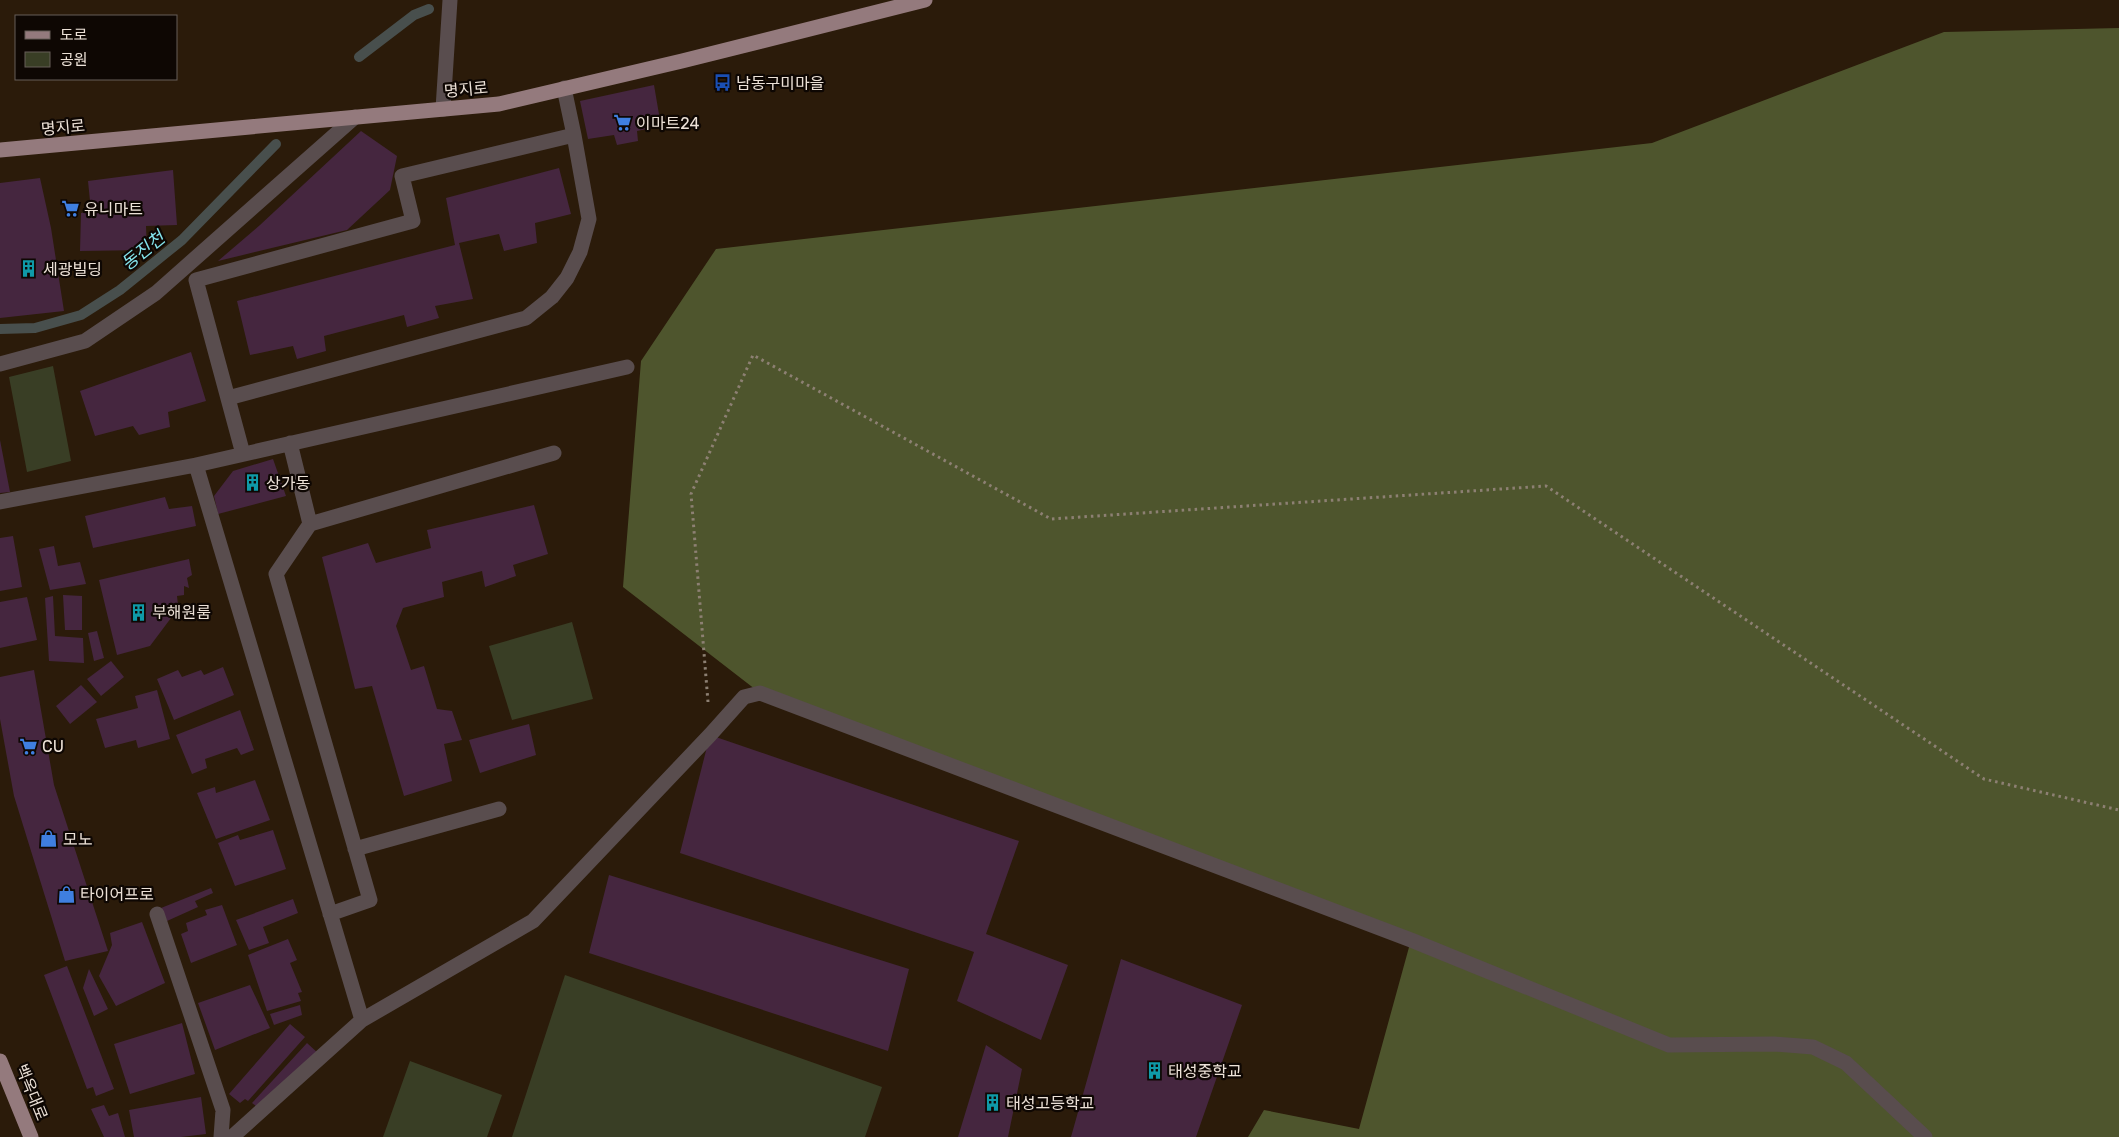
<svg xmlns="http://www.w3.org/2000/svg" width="2119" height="1137" font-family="Rubik,'Noto Sans KR',sans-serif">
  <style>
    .green { fill: #393e25 }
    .forest { fill: #4e552d }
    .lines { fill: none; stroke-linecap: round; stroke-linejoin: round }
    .stream { stroke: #484f4d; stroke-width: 10 }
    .building { fill: #45263f }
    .path { stroke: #8d8073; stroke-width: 3; stroke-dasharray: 2.5 4; stroke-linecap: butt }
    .minor { stroke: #594d4e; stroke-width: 15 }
    .major { stroke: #947a7d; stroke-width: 15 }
    .labels { text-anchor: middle; stroke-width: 4.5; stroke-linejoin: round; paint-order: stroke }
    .poi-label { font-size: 16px; fill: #ece1d7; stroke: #0e0703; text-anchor: start }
    .street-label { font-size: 16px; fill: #ece1d7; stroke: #0e0703 }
    .water-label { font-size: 18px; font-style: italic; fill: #85e4eb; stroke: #0e0703 }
  </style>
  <rect width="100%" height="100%" fill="#2b1b0a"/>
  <!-- green -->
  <path class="green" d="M53,366l18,95 -44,11 -18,-95z
    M572,622l21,77 -81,21 -23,-74z
    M565,975l317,112 -17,50h-353z
    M410,1061l92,34 -15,42h-104z"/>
  <!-- forest -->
  <path class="forest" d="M2119,28v1109h-871l16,-27 95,19 52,-189 -651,-247 -137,-106 18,-226 75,-112 936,-106 292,-111z"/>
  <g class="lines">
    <!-- stream -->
    <path class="stream" d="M359,57l55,-42 15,-6
      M0,329l35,-1 46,-13 39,-25 62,-50 94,-96"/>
  </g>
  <!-- building -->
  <path class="building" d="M654,85l7,41 -24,5 1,10 -21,4 -3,-10 -26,4 -8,-38z
    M361,131l36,25 -7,34 -43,40 -129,31 42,-36z
    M559,168l12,46 -36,9 2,20 -33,8 -5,-17 -40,9 14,56 -38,7 4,12 -32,9 -3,-12 -80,21 2,15 -29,8 -4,-13 -43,9 -13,-54 218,-56 -9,-47z
    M173,170l4,55 -31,1 1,24 -67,1 1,-38 10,-2 -3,-30z
    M40,178l11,50 13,83 -64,7v-135z
    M191,352l15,49 -38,11 2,15 -31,8 -6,-9 -38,10 -15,-45z
    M0,440l10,52 -10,1z
    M273,459l13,37 -68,18 -4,-18 19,-25z
    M165,497l4,12 23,-3 4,20 -103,22 -8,-32z
    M534,505l14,49 -35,11 3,11 -31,11 -3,-16 -40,11 2,15 -41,11 -7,18 15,44 13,-4 13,43 15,2 10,29 -18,4 8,37 -48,15 -32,-110 -17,3 -33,-132 46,-14 8,20 55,-15 -4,-18z
    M13,536l9,51 -22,4v-53z
    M54,546l4,20 22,-4 6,22 -36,6 -11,-41z
    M189,559l3,16 -5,3 2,10 -5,-2v9l-7,1 1,9 -12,1 5,12 -21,28 -33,9 -18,-75z
    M63,595l19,1v34h-17z
    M53,596l2,40 28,2 1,25 -35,-2 -4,-63z
    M27,597l10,43 -37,8v-46z
    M97,631l7,27 -10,3 -6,-28z
    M111,661l13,16 -23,19 -14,-17z
    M223,667l11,28 -60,25 -17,-41 21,-9 4,7 19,-7 3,5z
    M34,670l20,115 54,166 -43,10 -51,-165 -14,-77v-42z
    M81,685l16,17 -27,22 -14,-18z
    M157,690l13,49 -32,9 -2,-8 -31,8 -9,-29 42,-11 -3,-12z
    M240,710l14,40 -13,5 -4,-7 -32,11 2,9 -15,6 -16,-39z
    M529,724l7,31 -56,18 -11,-33z
    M710,735l309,106 -33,93 82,31 -27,75 -84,-39 17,-49 -294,-99z
    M255,780l15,40 -54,19 -19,-46 18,-6 1,6z
    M273,830l13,39 -51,17 -17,-43 20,-8 2,5z
    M609,875l300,94 -21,82 -299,-98z
    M211,888l2,5 -18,8 3,6 -31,14 -6,-13z
    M293,899l5,14 -35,14 6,16 -20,7 -13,-30z
    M222,905l15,40 -46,18 -10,-29 7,-3 -2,-8 21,-8 -2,-5z
    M142,922l23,61 -49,23 -17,-30 13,-31 -2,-12z
    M288,939l9,21 -7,3 12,29 -4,1 3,8 -34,10 -19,-56z
    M1121,959l121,46 -46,132h-125z
    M67,966l47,123 -18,7 -3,-9 -6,2 -43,-114z
    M89,969l19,40 -14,7 -11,-28z
    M250,985l20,43 -55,22 -17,-47z
    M300,1005l2,10 -28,10 -4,-11z
    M182,1023l13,51 -65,20 -16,-50z
    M290,1024l15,13 -57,64 -3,-2 -5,4 -11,-9z
    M307,1043l12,11 -58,56 -9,-7z
    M986,1045l36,24 -14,68h-50z
    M201,1097l5,37 -25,3h-47l-5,-27z
    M104,1105l5,11 9,-3 7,24h-21l-13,-28z"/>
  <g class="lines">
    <!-- path -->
    <path class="path" d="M708,702l-17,-208 62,-139 298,164 495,-33 438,293 135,31"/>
    <!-- minor -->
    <path class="minor" d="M443,109l7,-109
      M0,364l85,-23 71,-48 199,-176
      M228,398l298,-80 26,-21 15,-19 13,-26 9,-33 -15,-84
      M290,443l20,81
      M243,454l-47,-174 217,-59 -11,-45 172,-41 -10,-47
      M196,465l431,-98
      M0,502l196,-37 166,555 -130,117
      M355,849l144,-40
      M157,914l66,196 -2,27
      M330,914l40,-14 -94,-326 34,-50 244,-71
      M362,1020l171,-99 177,-186 34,-38 16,-4 651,247 258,105 105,-1 39,3 33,16 79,74"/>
    <!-- major -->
    <path class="major" d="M0,150l499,-46 183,-43 243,-61
      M0,1061l31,76"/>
  </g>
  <!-- icons -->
  <defs>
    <symbol id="bus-bare" viewBox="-9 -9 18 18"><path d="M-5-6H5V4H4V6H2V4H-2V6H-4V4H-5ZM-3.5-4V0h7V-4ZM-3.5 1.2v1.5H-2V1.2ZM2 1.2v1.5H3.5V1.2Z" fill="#1a4fb4" stroke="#0e0703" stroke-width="2.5" paint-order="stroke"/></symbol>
    <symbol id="supermarket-bare" viewBox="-9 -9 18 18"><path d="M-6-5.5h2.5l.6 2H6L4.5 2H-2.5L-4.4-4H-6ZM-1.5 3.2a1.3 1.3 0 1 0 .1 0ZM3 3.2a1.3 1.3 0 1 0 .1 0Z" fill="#3f7fe0" stroke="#0e0703" stroke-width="2.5" paint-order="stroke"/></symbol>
    <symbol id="building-bare" viewBox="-9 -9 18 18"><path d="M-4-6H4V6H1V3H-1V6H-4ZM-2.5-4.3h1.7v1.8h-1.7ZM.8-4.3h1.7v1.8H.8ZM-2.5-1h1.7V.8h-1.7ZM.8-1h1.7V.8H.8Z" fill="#0f9aa8" stroke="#0e0703" stroke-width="2.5" paint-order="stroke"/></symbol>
    <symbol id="shop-bare" viewBox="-9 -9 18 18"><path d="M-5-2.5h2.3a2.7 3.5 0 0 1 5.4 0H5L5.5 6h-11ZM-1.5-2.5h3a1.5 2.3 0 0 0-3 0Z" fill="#3f7fe0" stroke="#0e0703" stroke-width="2.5" paint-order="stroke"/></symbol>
  </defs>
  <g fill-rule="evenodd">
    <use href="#bus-bare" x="710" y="70" width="25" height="25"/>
    <use href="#supermarket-bare" x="610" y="110" width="25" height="25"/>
    <use href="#supermarket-bare" x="58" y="196" width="25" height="25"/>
    <use href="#building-bare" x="16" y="256" width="25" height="25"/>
    <use href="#building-bare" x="240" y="470" width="25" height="25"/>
    <use href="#building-bare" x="126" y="600" width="25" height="25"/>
    <use href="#supermarket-bare" x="16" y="734" width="25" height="25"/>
    <use href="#shop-bare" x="36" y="826" width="25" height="25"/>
    <use href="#shop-bare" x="54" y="882" width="25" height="25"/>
    <use href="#building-bare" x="1142" y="1058" width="25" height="25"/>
    <use href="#building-bare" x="980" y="1090" width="25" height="25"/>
  </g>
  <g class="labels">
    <!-- poi labels -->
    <g class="poi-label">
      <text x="736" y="89">남동구미마을</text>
      <text x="636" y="129">이마트24</text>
      <text x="84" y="215">유니마트</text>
      <text x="43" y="275">세광빌딩</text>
      <text x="266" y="489">상가동</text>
      <text x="152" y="618">부해원룸</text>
      <text x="42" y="752">CU</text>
      <text x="63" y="845">모노</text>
      <text x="80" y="900">타이어프로</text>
      <text x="1168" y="1077">태성중학교</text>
      <text x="1006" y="1109">태성고등학교</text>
    </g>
    <!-- street labels -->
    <g class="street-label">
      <text transform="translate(466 89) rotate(-5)" y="6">명지로</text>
      <text transform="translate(63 127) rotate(-5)" y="6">명지로</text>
      <text transform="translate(32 1092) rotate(68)" y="6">백옥대로</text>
    </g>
    <!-- water labels -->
    <g class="water-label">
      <text transform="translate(143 251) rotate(-39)" y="6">동진천</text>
    </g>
  </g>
  <!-- legend -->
  <rect x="15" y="15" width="162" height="65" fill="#0e0703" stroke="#675e58"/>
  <rect x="25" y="31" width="25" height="8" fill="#947a7d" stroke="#675e58"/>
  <text x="60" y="40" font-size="15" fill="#ece1d7">도로</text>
  <rect x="25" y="52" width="25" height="15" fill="#393e25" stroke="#675e58"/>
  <text x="60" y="65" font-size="15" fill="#ece1d7">공원</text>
</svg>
